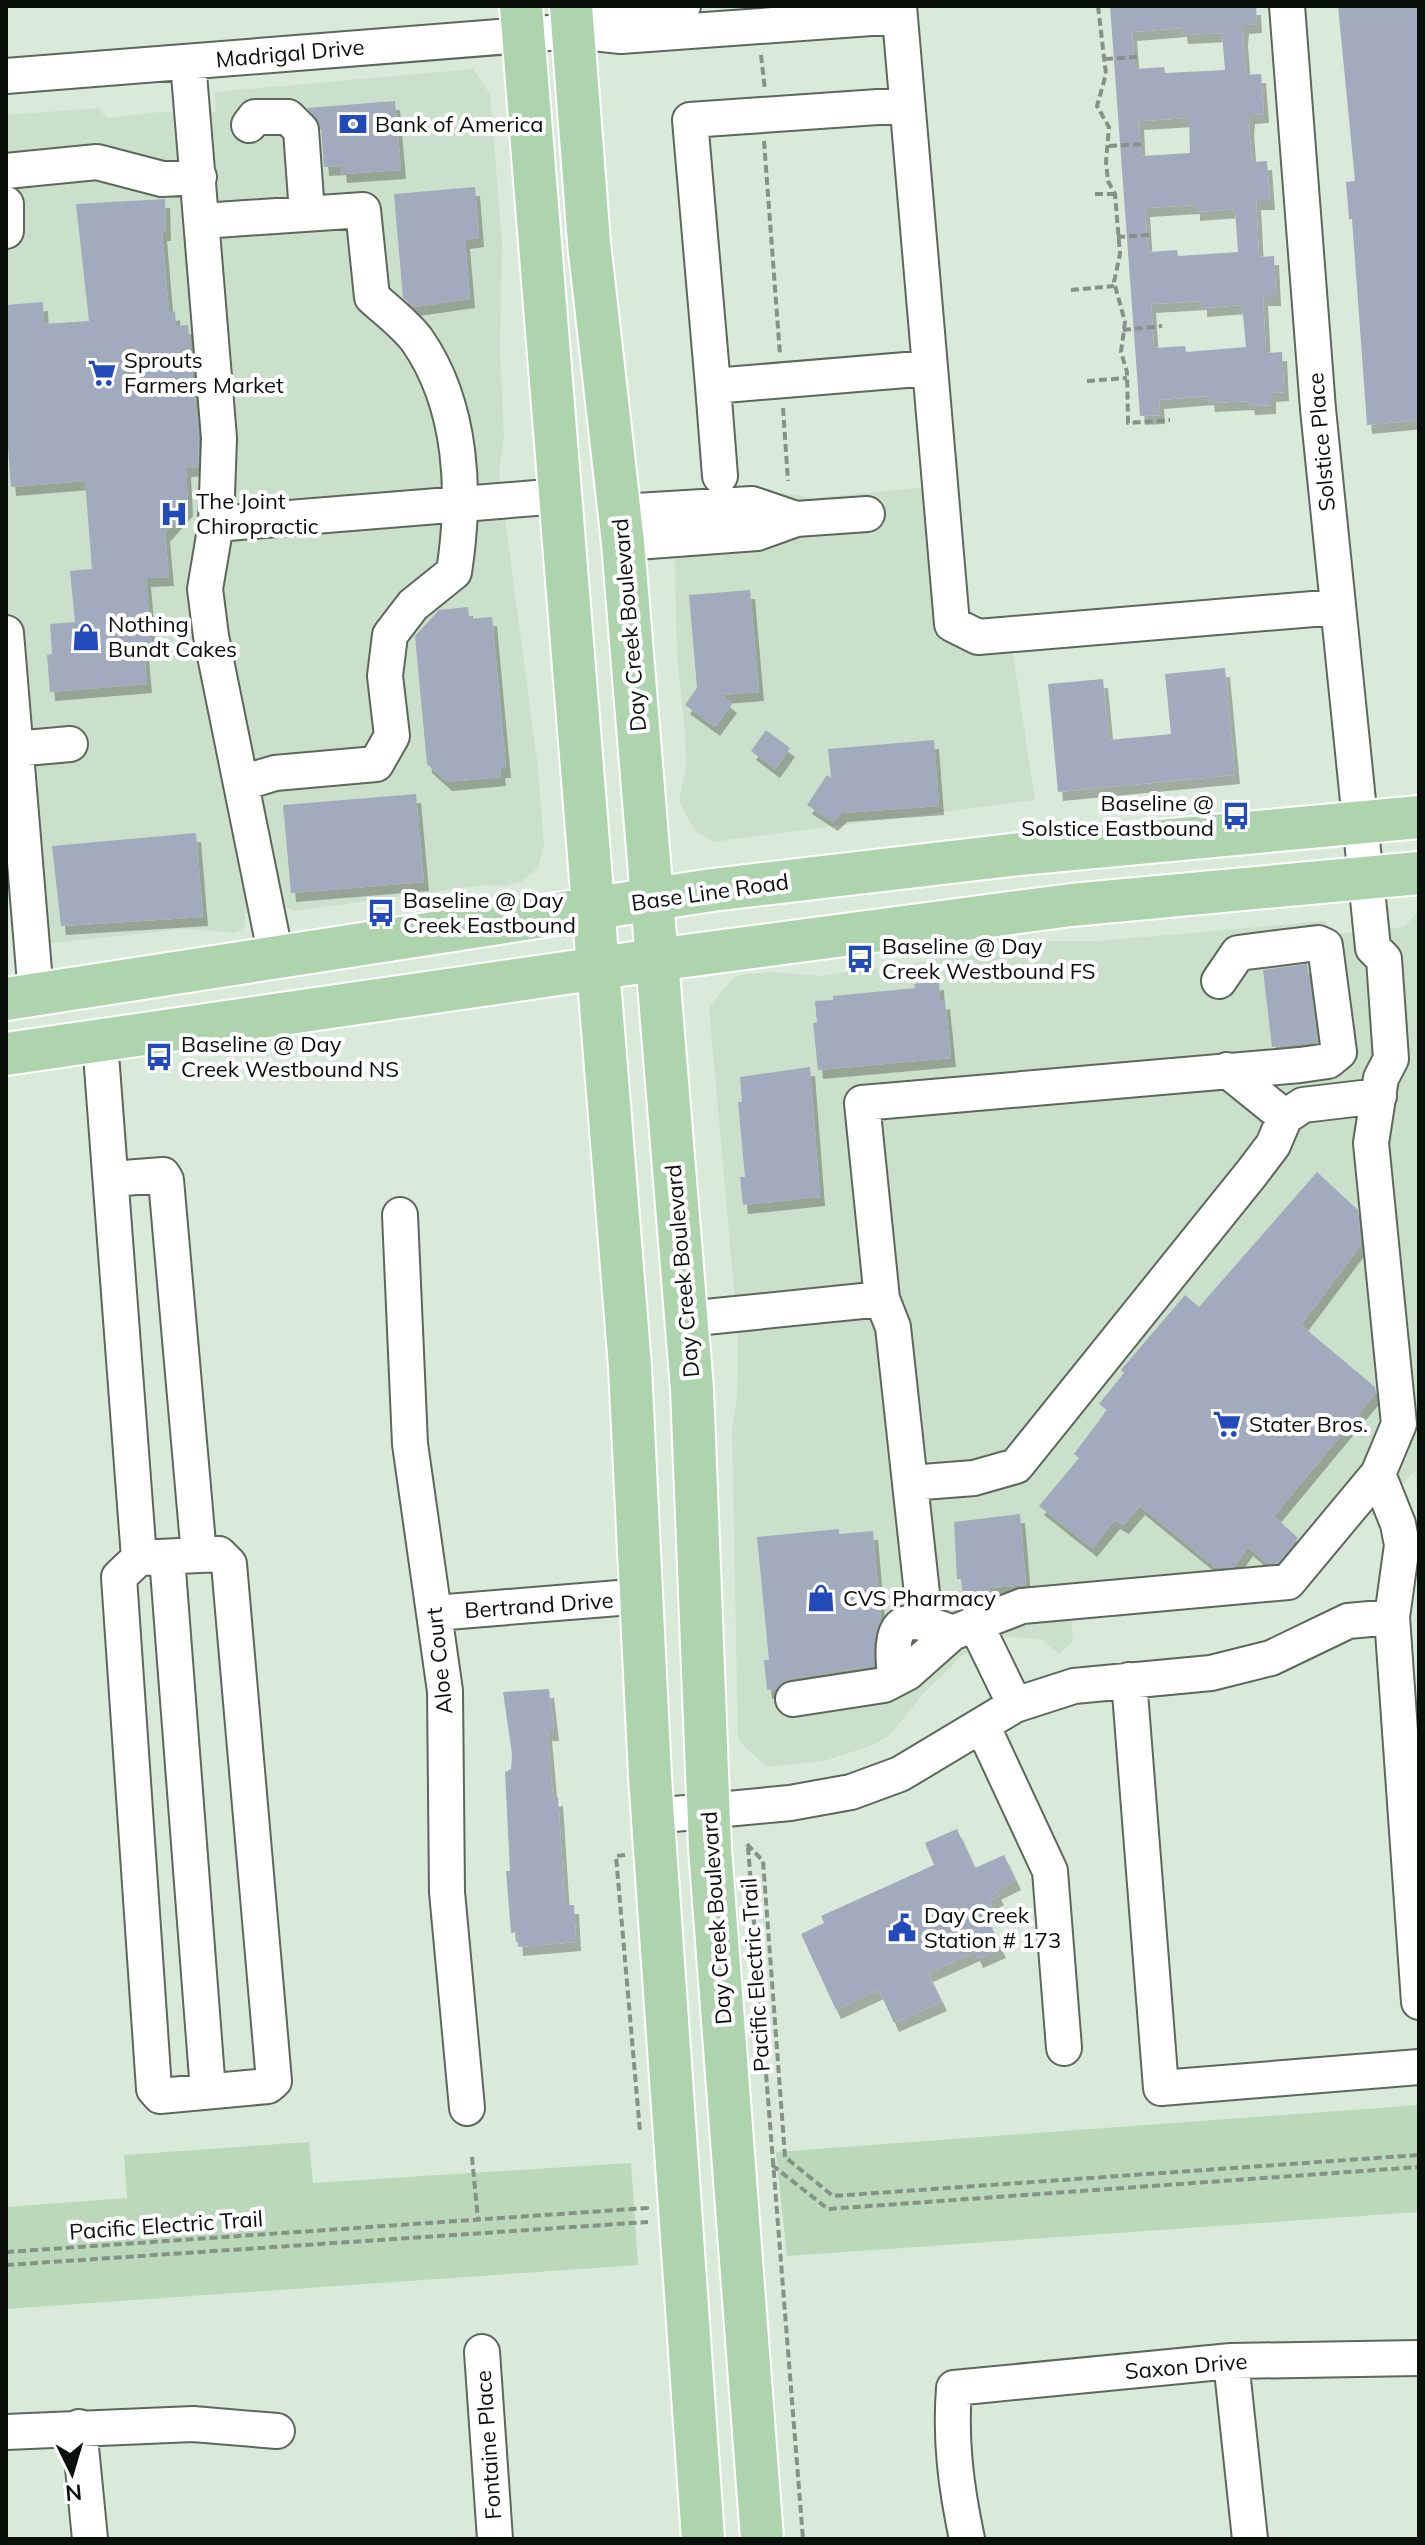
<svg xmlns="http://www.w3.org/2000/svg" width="1425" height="2545" font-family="Mulish,sans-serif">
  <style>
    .built { fill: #cbe0ca }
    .green { fill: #bbd8ba }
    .building { fill: #a2abbd; fill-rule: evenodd; filter: url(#shadow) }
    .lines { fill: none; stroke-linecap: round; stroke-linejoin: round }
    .minor-casing { stroke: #5b685a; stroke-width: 38 }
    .major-casing { stroke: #fff; stroke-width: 46 }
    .path { stroke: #869286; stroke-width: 4; stroke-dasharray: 8 4; stroke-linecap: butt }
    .minor { stroke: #fff; stroke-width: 34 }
    .major { stroke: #aed4ae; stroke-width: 42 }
    .labels { text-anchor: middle; stroke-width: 8; stroke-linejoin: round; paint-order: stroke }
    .street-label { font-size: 22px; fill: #090f09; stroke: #fff }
    .poi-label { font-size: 22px; fill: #090f09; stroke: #fff; text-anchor: start }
  </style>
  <defs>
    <filter id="shadow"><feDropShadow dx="5" dy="9" stdDeviation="0" flood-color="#0004"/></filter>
  </defs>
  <rect width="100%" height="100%" fill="#daeada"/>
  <!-- built -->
  <path class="built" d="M473,69l17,25 12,148 -2,110 4,84 -5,36 39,296 6,77 -6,23 -17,14 -16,4 -22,-1 -190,26 -6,-4 -42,6v13l-8,7 -54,-4 -168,18 -9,-115v-717l92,-7 9,10 53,-6h56l-1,-20z
    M920,488l30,10 18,118 42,18 25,166 -322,42 -19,-12 -15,-29 7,-36 -1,-33 -8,-77 -4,-154 110,-8 28,5z
    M1419,911v605l-4,-46 -39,45 -22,3 -47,58 -236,40 2,26 -14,12 -18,-15 -41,-3 -38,20 -40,39 -32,40 -17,10 -49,16 -58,6 -28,-27 -6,-310 5,-32 1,-63 -29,-328 25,-30 11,-3 29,-2 45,4 107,-15 97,-20h76l226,-20 9,13 70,-7z"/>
  <!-- green -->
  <path class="green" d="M1419,2105v107l-632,44 -11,-104z
    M309,2142l4,41 318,-20 7,102 -632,44v-102l121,-9 -3,-43z"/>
  <!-- building -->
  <path class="building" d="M1110,6h146l1,18 -13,1 -1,12 3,38 15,-1 3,40 -14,1 -1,12 3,35 15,-1 3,40h-14l3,56 15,-1 2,41h-13l3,56 16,-1 2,40 -13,1v12l-21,1 -1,-5 -39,2 -1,-7 -50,4 1,15 -20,1zM1182,28l1,7 39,-2 3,37 -60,3 -1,-6 -29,2 -3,-37zM1189,118l1,35 -49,3 -2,-35zM1195,205v7l40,-3 3,43 -60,4 -1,-6 -29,2 -3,-44zM1202,301v7l40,-3 4,42 -60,5 -1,-6 -31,2 -3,-44z
    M1338,6h81v414l-52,5 -15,-206h-3l-3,-37 9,-1z
    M395,101l6,69 -59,4 -1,-8 -17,1 -3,-39 -14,-20z
    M475,187l4,51 -14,2 5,59 -56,8 -11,-9 -9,-104z
    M165,199l1,33h-4l7,81 6,-2 1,15 12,-1 11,113 -1,29 -12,1 2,39 -23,26 4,44 -23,1 6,72 -8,1 3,33 -97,8 -3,-37 5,-1 -2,-30 25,-2 -5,-51 22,-2 -7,-88 -74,6 -5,-66v-116l37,-3 1,22 45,-3 -13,-117z
    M750,590l9,102 -38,3 11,9 -17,23 -30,-22 12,-17 -8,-93z
    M468,607l1,12 23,-2 14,152h-6l1,8 -54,5 -20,-18 -12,-128 24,-26z
    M1225,668l10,107 -177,17 -10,-108 55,-5 6,61 62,-6 -6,-60z
    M766,730l24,18 -15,21 -24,-18z
    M934,740l5,66 -97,7 -9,9 -26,-17 20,-30 4,3 -3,-29z
    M416,794l8,88 -133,11 -8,-88z
    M196,833l7,84 -142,9 -9,-80z
    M1307,964l11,78 -46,5 -9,-77z
    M939,981l1,20 5,-1 6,58 -133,12 -5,-47h4l-2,-22 18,-1v-4l82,-8 -1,-4z
    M810,1067l10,130 -77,8 -3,-28h5l-7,-75h4l-2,-25z
    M1317,1172l41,38 3,35 -60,80 74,62 1,6 -102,123 24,22 -20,25 -10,1 -20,-17 -14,20 -18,1 -76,-62 -16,19 -9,-5 -23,28 -53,-42 40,-48 -5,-4 33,-44 -8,-6 25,-31 -3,-3 64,-75 14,12z
    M1020,1514l6,71 -37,3 1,9 -27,2 -2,-20h-4l-3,-57z
    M839,1529v5l34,-3 8,89 -7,22v24l-84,13 -14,10 -9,1 -3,-30h5l-12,-123z
    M549,1689l5,43h-7l6,66 5,-1 7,108h9l2,37 -58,5 -1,-15 -6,1 -5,-62h4l-5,-99 6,-3 1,-15 -9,-62z
    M957,1829l18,39 29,-13 12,26 -20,10 3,5 -9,5 2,5 -9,4 18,39 -23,10 -3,-7 -47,21 14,29 -48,21 -15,-33 -43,20 -35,-76 23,-11 -3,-7 113,-51 -9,-22z"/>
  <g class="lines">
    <defs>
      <path id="minor" d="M899,6l53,618 26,13 359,-30
        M575,31l44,-20 64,-5
        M188,62l31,376 -3,86 -11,65 6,47 65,321
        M6,76l568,-45 47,5 278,-20
        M907,105l-217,15 23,266 217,-18
        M249,125l6,-8h33l13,13 6,83
        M6,171l91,-9 65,17 37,-2
        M6,204v27
        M202,221l161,-11 9,87c14,13 33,27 45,43 46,66 49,155 37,232l-41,33 -23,30 -5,41 7,60 -16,28 -101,9 -33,10
        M713,386l7,90
        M620,512l132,-8 44,15
        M216,524l344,-28
        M623,543l134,-10 39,-14 71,-5
        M6,633l30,362
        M15,749l55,-5
        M100,1041l39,517 -20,19 35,512 6,7 108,-10 6,-5 -45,-517 -10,-10 -80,4
        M1227,1070l58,47
        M111,1179l52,-4 3,5 33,375
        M400,1215l10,229 35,247 2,201 20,216
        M686,1319l196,-20
        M1378,1474l20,50 4,21 -10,72 27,385
        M910,1483l64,-5 42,-12 235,-292 22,-29 12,-28 18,-12 76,-9
        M167,1557l41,534
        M435,1613l208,-17
        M925,1621l-32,-294 -11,-28 -20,-196 438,-38 28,-4 11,-9 -14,-106 -7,-3 -80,10 -19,28
        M975,1623l40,82
        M895,1679c-5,-54 0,-70 57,-46l70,-27 266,-24 90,-108 21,-50 -28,-281 10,-65 10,-19 -7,-100 -11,-11 -55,-539 -31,-403
        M1129,1680l32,408 258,-21
        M793,1699l91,-14 23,-12 45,-40
        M982,1725l68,146 14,177
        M653,1816l137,-13 61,-11 49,-18 115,-69 59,-19 137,-13 60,-15 77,-37 44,-4
        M482,2352l13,187
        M1231,2361l19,178
        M79,2427l11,112
        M6,2432l187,-8 84,7
        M967,2539c-11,-52 -17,-98 -13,-151l277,-27 188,-3"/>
      <path id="major" d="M521,6l109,1361 20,409 53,763
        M571,6l18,237 34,300 69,846 18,459 52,691
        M6,999l706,-109 307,-36 400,-37
        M6,1054l649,-94 416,-55 348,-32"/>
    </defs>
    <!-- minor casing -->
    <use href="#minor" class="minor-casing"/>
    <!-- major casing -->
    <use href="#major" class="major-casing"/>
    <!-- path -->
    <path class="path" d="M1098,6l8,68 -9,32 12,21 -3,35 2,19 7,13 5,60 -6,28 11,40 -4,30 6,20 1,51 42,-3
      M761,55l4,35
      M1105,59l34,-2
      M764,141l16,214
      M1109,146l35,-2
      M1095,194h20
      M1117,237l34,-2
      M1071,290l43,-4
      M1123,330l39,-4
      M1087,381l40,-3
      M783,408l5,73
      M747,1844l16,17 22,296 48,39 586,-41
      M748,1847l55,692
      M625,1855l-9,1 24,276
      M472,2157l6,63
      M772,2165l56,44 591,-42
      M6,2252l641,-44v-3
      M6,2265l642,-43"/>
    <!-- minor -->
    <use href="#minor" class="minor"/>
    <!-- major -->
    <use href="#major" class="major"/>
  </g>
  <!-- icons -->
  <defs>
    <symbol id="bank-bare" viewBox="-9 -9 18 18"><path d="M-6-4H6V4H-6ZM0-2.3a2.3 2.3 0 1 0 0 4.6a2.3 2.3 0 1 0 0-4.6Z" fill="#224bb9" stroke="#fff" stroke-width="2.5" paint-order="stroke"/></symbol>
    <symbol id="supermarket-bare" viewBox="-9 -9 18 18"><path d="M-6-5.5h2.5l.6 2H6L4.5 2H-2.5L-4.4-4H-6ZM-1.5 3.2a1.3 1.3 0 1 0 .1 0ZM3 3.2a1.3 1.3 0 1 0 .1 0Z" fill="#224bb9" stroke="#fff" stroke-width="2.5" paint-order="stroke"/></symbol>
    <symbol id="hospital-bare" viewBox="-9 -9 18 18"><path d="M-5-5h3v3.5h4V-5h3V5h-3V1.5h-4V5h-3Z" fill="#224bb9" stroke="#fff" stroke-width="2.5" paint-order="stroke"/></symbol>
    <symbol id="shop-bare" viewBox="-9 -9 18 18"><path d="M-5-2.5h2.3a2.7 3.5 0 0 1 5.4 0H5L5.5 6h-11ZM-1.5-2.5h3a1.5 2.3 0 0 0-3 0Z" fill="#224bb9" stroke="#fff" stroke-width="2.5" paint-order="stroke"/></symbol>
    <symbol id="bus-bare" viewBox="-9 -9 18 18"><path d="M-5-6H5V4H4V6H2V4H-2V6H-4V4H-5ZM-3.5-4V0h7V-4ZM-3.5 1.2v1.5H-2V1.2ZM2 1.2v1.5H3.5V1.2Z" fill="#224bb9" stroke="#fff" stroke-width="2.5" paint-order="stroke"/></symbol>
    <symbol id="civic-bare" viewBox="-9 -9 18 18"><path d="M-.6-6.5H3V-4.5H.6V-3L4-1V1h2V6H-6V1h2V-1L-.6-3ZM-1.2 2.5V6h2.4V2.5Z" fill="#224bb9" stroke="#fff" stroke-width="2.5" paint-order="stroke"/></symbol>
  </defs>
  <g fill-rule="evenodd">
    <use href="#bank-bare" x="333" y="104" width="40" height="40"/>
    <use href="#supermarket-bare" x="82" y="353" width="40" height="40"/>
    <use href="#hospital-bare" x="154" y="494" width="40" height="40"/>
    <use href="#shop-bare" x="66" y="617" width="40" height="40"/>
    <use href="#bus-bare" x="1216" y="796" width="40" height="40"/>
    <use href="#bus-bare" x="361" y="893" width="40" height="40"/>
    <use href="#bus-bare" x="840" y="939" width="40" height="40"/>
    <use href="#bus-bare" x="139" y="1037" width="40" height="40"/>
    <use href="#supermarket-bare" x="1207" y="1404" width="40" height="40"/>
    <use href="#shop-bare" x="801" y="1578" width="40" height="40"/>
    <use href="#civic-bare" x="882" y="1908" width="40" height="40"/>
  </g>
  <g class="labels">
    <!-- street labels -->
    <g class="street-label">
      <text transform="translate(290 53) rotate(-5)" y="8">Madrigal Drive</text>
      <text transform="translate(1321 442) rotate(-95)" y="8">Solstice Place</text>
      <text transform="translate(629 625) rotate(-95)" y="8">Day Creek Boulevard</text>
      <text transform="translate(710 892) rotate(-8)" y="8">Base Line Road</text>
      <text transform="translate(682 1271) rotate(-95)" y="8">Day Creek Boulevard</text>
      <text transform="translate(539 1605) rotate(-4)" y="8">Bertrand Drive</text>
      <text transform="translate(439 1661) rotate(-96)" y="8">Aloe Court</text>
      <text transform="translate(716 1918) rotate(-94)" y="8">Day Creek Boulevard</text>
      <text transform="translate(755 1975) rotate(-94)" y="8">Pacific Electric Trail</text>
      <text transform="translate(166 2225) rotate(-4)" y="8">Pacific Electric Trail</text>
      <text transform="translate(1186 2366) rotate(-5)" y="8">Saxon Drive</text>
      <text transform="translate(488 2445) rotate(-94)" y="8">Fontaine Place</text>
    </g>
    <!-- poi labels -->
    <g class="poi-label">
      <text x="375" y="132">Bank of America</text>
      <text x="124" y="368">Sprouts<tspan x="124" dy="25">Farmers Market</tspan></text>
      <text x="196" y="509">The Joint<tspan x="196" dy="25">Chiropractic</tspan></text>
      <text x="108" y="632">Nothing<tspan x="108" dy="25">Bundt Cakes</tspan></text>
      <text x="1214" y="811" text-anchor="end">Baseline @<tspan x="1214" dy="25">Solstice Eastbound</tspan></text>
      <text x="403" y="908">Baseline @ Day<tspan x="403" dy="25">Creek Eastbound</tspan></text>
      <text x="882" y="954">Baseline @ Day<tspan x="882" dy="25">Creek Westbound FS</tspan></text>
      <text x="181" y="1052">Baseline @ Day<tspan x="181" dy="25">Creek Westbound NS</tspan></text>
      <text x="1249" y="1432">Stater Bros.</text>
      <text x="843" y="1606">CVS Pharmacy</text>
      <text x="924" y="1923">Day Creek<tspan x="924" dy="25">Station # 173</tspan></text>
    </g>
  </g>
  <!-- border -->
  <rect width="1425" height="2545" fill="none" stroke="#090f09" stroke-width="16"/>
  <!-- north arrow -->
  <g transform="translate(72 2473) rotate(175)" stroke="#ffffff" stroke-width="6" paint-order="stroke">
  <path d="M0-6L14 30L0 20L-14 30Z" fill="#090f09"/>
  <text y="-12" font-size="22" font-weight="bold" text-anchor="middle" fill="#090f09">N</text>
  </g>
</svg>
